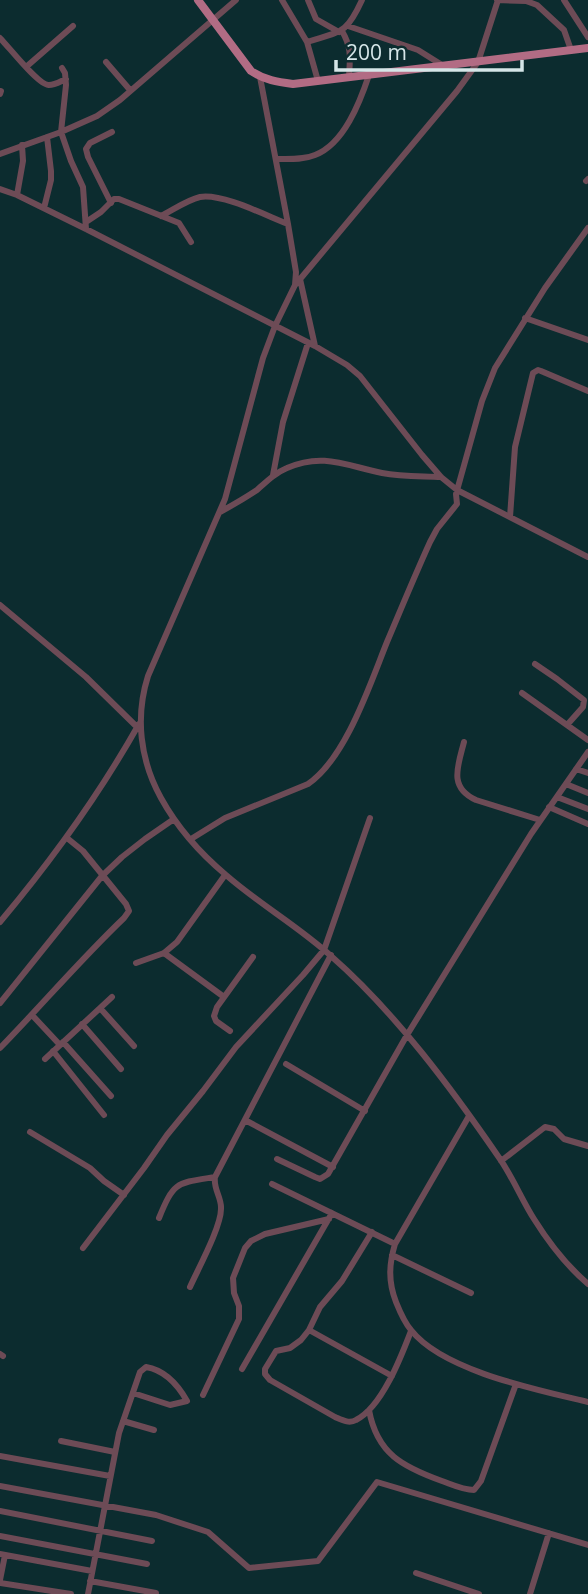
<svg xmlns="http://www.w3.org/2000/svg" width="588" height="1594" font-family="'Open Sans',sans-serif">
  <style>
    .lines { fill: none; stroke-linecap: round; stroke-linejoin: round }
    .minor { stroke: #6d4b56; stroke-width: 6 }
    .major { stroke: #b26c84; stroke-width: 8 }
  </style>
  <rect width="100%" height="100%" fill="#0c2c2f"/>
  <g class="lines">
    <!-- minor -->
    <path class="minor" d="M282,0l25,42 11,39
      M308,0l8,19 23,13
      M497,0l29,1 11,4 27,25 7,20
      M564,0l24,37
      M348,26l70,24 24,15
      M342,31c10,17 8,27 7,46
      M0,38c9,9 39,48 49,47 6,0 12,-4 17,-6
      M307,42c34,-11 39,-7 55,-42
      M106,62l24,28
      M26,67l47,-41
      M62,68l3,5 1,12 -5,47 10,29 12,26 3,42
      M260,77l28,147 8,48 -1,13 -20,41 -12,32 -38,141 -77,177c-13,41 -8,84 13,122 16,29 40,56 65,77 33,29 72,51 105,81 64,56 121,133 169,203 13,19 22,41 34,60 15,24 33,47 54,65
      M0,94l1,-3
      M0,154l61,-22 36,-16 23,-16 116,-100
      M277,159c12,0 26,1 38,-4 29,-11 45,-53 54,-80
      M586,181l2,-2
      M0,189l17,6 69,34 229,117 32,19 13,11 62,79 19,22 16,13 131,67
      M17,195l6,-34 -1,-16
      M111,203l-23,-46 -2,-8 4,-6 22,-11
      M44,208l7,-28v-9l-4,-34
      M161,216c12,-6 26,-16 39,-19 22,-4 67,19 88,27
      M86,222l15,-10 13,-13h5l60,24 12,19
      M300,279l15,67
      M296,284l161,-193 21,-29 20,-62
      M525,318l63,22
      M273,475l10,-53 25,-79
      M220,512c13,-7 25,-14 37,-22 10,-9 18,-17 30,-22 36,-16 60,-2 95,5 20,4 39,3 59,4
      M510,517l5,-70 18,-74 5,-3 3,1 47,20
      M0,605l86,72 51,50
      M535,664l22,15 27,21 -1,7 -16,18
      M522,693l66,47
      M464,742c-6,24 -16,45 12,58l64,20
      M576,769l12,4
      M566,784l22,9
      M557,797l31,12
      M549,807l39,17
      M191,839l34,-21 83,-34c38,-26 62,-100 79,-142 14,-33 28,-67 43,-100l7,-13 20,-25 -1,-10 26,-93 13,-33 50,-80 43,-60
      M0,922c52,-62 99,-127 139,-198
      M164,953l60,44
      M136,963l28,-10 13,-11 48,-67
      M0,1003l102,-127 20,-19 23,-18 29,-20
      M100,1008l34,38
      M32,1015l28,30
      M82,1024l39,45
      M230,1031l-14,-10 -2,-5 3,-9 36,-50
      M63,1042l48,54
      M0,1048c42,-43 81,-89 124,-130l5,-7 -3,-7 -43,-53 -16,-13
      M53,1051l51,64
      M45,1059l67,-62
      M286,1064l79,47
      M469,1116l-74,128c-6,20 -7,37 1,58 4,10 8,20 15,28 32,41 127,60 177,72
      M245,1120l88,47
      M30,1132l60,36 14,13 20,14
      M277,1159l38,18 5,2 8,-5 79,-139 124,-201 57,-82
      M501,1161l44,-34 9,2 10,10 24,7
      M272,1184l123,60
      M159,1218c15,-37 18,-35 56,-41
      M372,1232l-30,49 -22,26 -11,23 -8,10 -11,8 -14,3 -11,18v5l5,6 65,37c7,3 14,7 21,3 26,-13 45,-63 55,-89
      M83,1248l61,-80 23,-33 36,-44 33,-44 67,-72 21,-25 46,-132
      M392,1255l79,38
      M190,1287c8,-18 31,-60 31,-78 1,-11 -8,-20 -6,-32l116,-222
      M309,1330l83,46
      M0,1354l3,2
      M242,1369l90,-156
      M203,1395l36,-76v-13l-5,-13 -1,-15 12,-30 6,-7 14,-7 64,-15
      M369,1410c8,44 34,57 73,71 11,4 21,9 32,9l7,-9 35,-97
      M123,1421l31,9
      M61,1441l54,11
      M0,1456l110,20
      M0,1486l156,29 52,17 41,36 69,-7 59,-79 211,63
      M0,1511l152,30
      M0,1536l147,28
      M0,1554l92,17
      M416,1573l63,21
      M0,1580l5,-25
      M90,1581l66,12
      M0,1583l71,11
      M88,1594l31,-161 21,-61 6,-5c18,3 32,18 41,34l-17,4 -37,-12
      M530,1594l19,-61"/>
    <!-- major -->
    <path class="major" d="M198,0l53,71c14,9 26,11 42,13l295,-36"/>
  </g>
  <!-- scale -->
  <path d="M336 60v10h186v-10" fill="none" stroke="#d5e6e8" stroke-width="3.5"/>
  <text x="346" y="60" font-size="21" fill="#d5e6e8" stroke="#0c2c2f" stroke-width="5" paint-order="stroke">200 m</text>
</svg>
